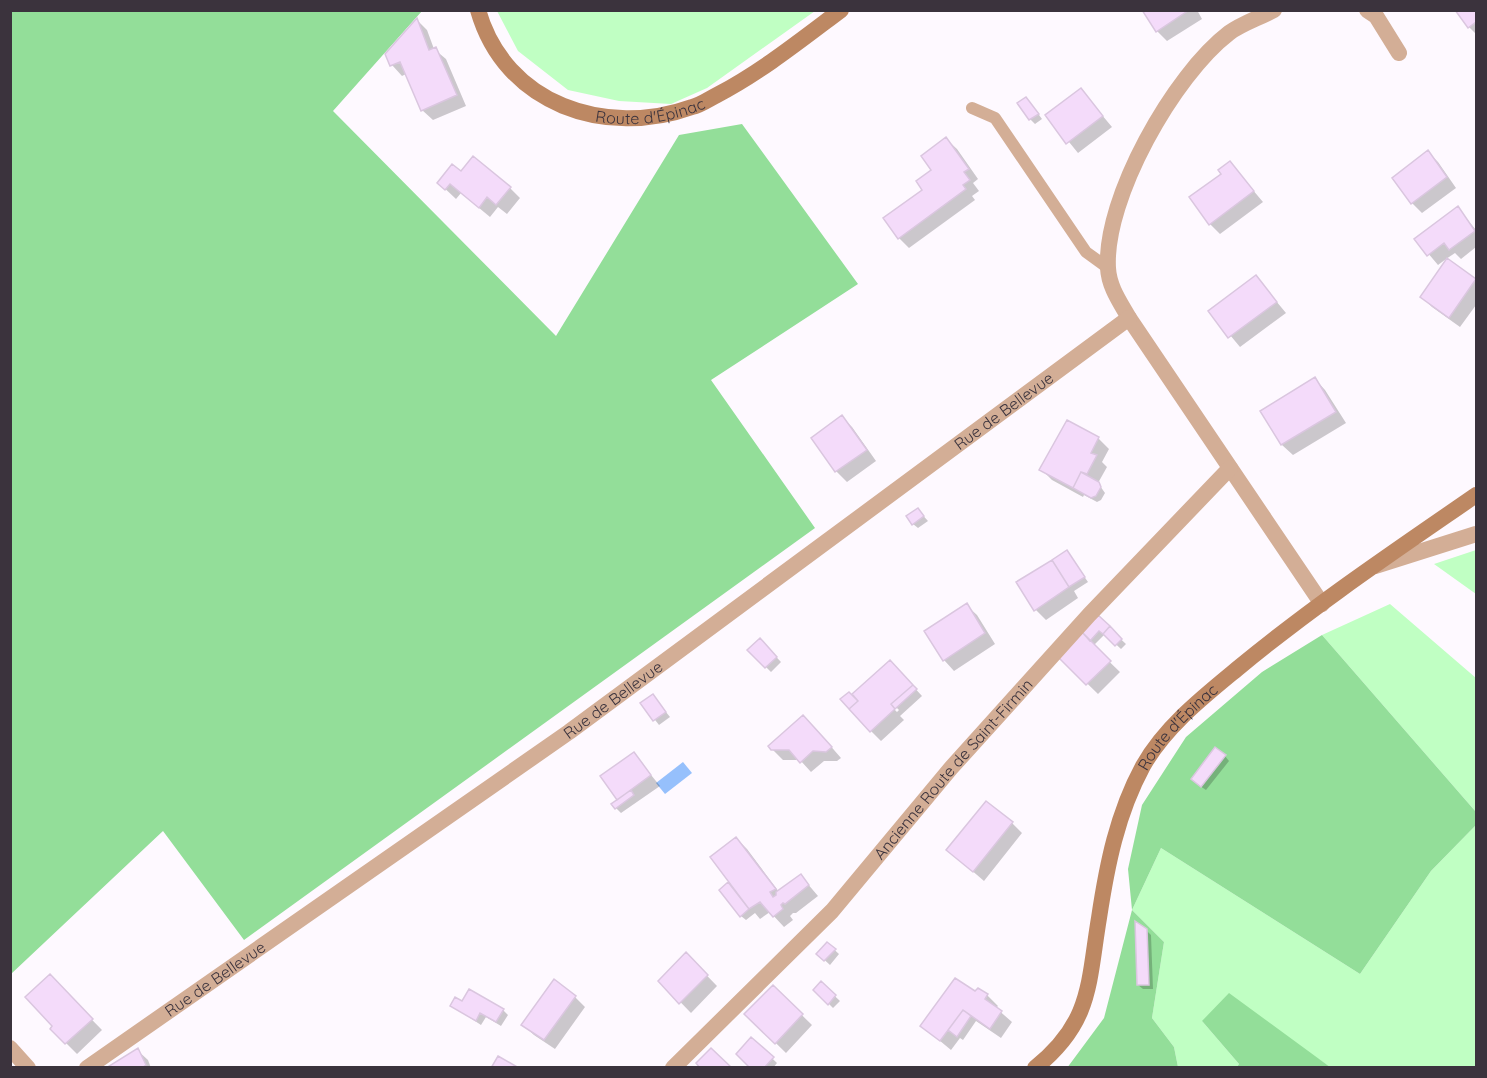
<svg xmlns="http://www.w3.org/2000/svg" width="1487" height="1078" font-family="Quicksand,sans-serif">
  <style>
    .green { fill: #c0ffc3 }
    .forest { fill: #93de99 }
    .water { fill: #96c0fc }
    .shadow { fill: #0003; fill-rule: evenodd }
    .building { fill: #f4dbfa; stroke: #dac6df; stroke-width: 1.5 }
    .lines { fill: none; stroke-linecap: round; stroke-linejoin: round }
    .service { stroke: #d3ae96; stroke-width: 12 }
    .minor { stroke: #d3ae96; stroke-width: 16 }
    .secondary { stroke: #bd8863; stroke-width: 16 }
    .labels { text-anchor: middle; stroke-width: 4.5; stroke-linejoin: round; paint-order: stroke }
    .street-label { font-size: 16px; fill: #3b333d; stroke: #fef9ff }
  </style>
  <rect width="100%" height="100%" fill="#fef9ff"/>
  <!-- green -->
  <path class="green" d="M497,11h318l-108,77 -36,16 -52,-3 -51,-11 -50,-39z
    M1476,550v44l-42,-30z
    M1390,604l86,74v134l-154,-177z
    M1476,825v242h-146l-31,-21 -97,-25 37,43 -2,3h-59l-4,-20 -22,-29 12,-76 -32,-32 29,-62 199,126 71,-103z"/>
  <!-- forest -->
  <path class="forest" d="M11,11h411l-89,100 223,225 123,-201 63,-11 116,160 -147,96 104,148 -571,412 -81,-109 -152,143z
    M1322,635l154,177v13l-45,46 -71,103 -199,-126 -29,62 32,32 -12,76 22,29 4,20 -111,1 37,-50 28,-108 -4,-41 14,-64 44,-68 76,-65z
    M1229,993l101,74h-93l2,-3 -37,-43z"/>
  <!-- water -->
  <path class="water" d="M683,762l9,11 -27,21 -9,-11z"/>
  <!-- shadow -->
  <path class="shadow" d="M1144,10h53l5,9 -35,22 -10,-10z
    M1457,10h19v24l-7,-7z
    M417,20l10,10 7,19 12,10 20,47 -33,14 -11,-10 -16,-36 -4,2 -10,-11 -5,-11z
    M1081,90l31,37 -34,26 -31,-38z
    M1031,104l11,15 -7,5 -5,-5z
    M946,139l11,10 21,30 -5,4 6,8 -7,5 3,4 -66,48 -10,-10 25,-48z
    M1428,152l10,10 18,26 -34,25 -10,-10z
    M1230,163l33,39 -43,32 -10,-10z
    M461,173l49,15 10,10 -13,16 -9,-7 -8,10 -29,-24 -5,6 -17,-16z
    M1458,208l18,22v17l-15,12 -6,-6 -9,6 30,22v24l-16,22 -28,-20 -10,-10 24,-38 -8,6 -22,-26z
    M1256,277l30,36 -46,34 -30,-36z
    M1315,379l10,11 21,33 -53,32 -11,-10 -20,-33z
    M842,417l10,10 24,34 -29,21 -11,-11 -23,-33z
    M1068,422l31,17 10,10 -7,13 5,5 -9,16 7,10 -4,7 -4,2 -13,-7 -1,2 -31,-17 -11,-11z
    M918,510l10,11 -10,7 -5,-4z
    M1067,552l21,30 -14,9 4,7 -32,22 -10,-10z
    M966,605l11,10 18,29 -41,27 -10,-11 -18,-28z
    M1098,618l28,26 -5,5 -16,-15 -12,12 27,26 -22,22 -38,-37z
    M760,640l21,22 -10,10 -22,-22z
    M900,672l22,24 -22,20 4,4 -23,21 -10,-10 -13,-28zM888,703h4l7,7 -2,2z
    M657,701l13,16 -11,8 -17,-22z
    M814,727l27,31 -4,3h-13l-13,11 -11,-12h-17l-11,-11z
    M634,754l26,32 -39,27 -5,-5z
    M1225,756l4,5 -23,29 -9,-6z
    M1012,823l10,10 -38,48 -36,-31z
    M736,838l11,11 32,43 22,-16 17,20 -22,17h-3l-3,3 3,4 -9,7 -14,-15 -10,7 -5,-6 -9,7 -5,-4 -6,-25z
    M1146,930l5,5 2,54h-10l-5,-4z
    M828,944l11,10 -9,11 -12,-11z
    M686,954l31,32 -26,27 -31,-32z
    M49,976l53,54 -25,24 -25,-25z
    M821,983l19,18 -7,7 -18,-18z
    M773,987l39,38 -26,28 -40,-39z
    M978,990l9,5 11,11 -2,2 16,14 -11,16 -25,-17 -13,19 -3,-2 -9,12 -29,-24 53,-33z
    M575,997l10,10 -30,42 -21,-14 -11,-10z
    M463,1003l40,7 5,5 -7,11 -15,-9 -5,8 -29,-19z
    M752,1039l25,24 -4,5h-21z
    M137,1050l11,10 3,8h-42z"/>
  <!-- building -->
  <path class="building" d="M1142,10h47l-33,22z
    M1455,10h21v12l-8,6z
    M417,18l12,32 7,-3 21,48 -36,16 -21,-49 -10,4 -5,-12z
    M1081,88l22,28 -37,28 -21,-29z
    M1026,97l13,17 -10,6 -12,-17z
    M946,137l23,32 -5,3 6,8 -7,5 3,4 -68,50 -15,-21 39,-28 -6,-9 15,-11 -10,-14z
    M1428,150l19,27 -36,27 -19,-26z
    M473,156l38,31 -15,18 -9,-8 -8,11 -29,-24 -5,6 -8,-7 15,-19 9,7z
    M1230,161l24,30 -45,34 -20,-28 32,-23 -3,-4z
    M1458,206l17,25 -26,19 -5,-7 -17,13 -13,-17z
    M1447,258l29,21 -27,39 -29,-21z
    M1256,275l21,27 -49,36 -20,-27z
    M1315,377l21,35 -55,33 -21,-34z
    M842,415l25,35 -32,22 -24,-34z
    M1067,420l32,17 -8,16 6,2 -10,19 -6,-2 -8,16 -34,-18z
    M1081,472l18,10 2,5 -5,9 -5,2 -18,-10z
    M918,508l6,8 -12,9 -6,-9z
    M1067,550l18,27 -16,10 -17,-27z
    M1052,560l17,27 -35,24 -18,-29z
    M967,603l18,30 -42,28 -19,-30z
    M1098,615l12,11 -7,8 -4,-3 -9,10 -8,-9z
    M1110,626l12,13 -7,7 -12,-12z
    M1082,632l29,29 -25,24 -28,-28z
    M760,638l17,19 -12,11 -18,-18z
    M890,660l23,25 -22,19 4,5 -25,23 -21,-23 9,-8 -6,-7z
    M913,685l4,4 -22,20 -4,-5z
    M849,692l9,9 -9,8 -9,-10z
    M653,694l13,18 -13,9 -13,-18z
    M803,715l29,32 -6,5 -13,-1 -13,12 -11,-13h-18l-3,-4z
    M1215,747l11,8 -25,32 -10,-8z
    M634,752l17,23 -34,25 -17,-24z
    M631,790l3,5 -19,14 -4,-5z
    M986,801l27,21 -40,50 -27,-22z
    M736,837l40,52 -6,3 3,5 3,-2v-3l25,-18 8,11 -24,19 -2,-1 -2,2 2,4 -10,8 -13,-15 -11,7 -39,-52z
    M728,882l21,27 -9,8 -21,-27z
    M1135,921l12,8 2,56h-12z
    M827,942l9,7 -12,12 -8,-7z
    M686,952l22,23 -29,29 -21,-23z
    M50,974l43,45 -28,25 -15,-15 2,-3 -27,-29z
    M955,978l20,13 3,-3 10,6 -3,5 17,12 -12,18 -27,-19 -23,31 -20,-15z
    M554,979l22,17 -32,44 -23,-15z
    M821,981l15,14 -8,10 -15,-15z
    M773,985l30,29 -28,30 -31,-30z
    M469,989l35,20 -8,13 -16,-9 -4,8 -26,-15 5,-9 7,4z
    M963,1010l8,6 -14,21 -9,-7z
    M751,1037l23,20 -10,11h-14l-14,-14z
    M138,1048l8,17 -4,3h-36z
    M711,1048l21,20h-32l-4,-5z
    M498,1056l21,12h-28z"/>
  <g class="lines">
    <!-- service -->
    <path class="service" d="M972,108l23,10 91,134 22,16"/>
    <!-- minor -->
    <g class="minor">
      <path d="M1274,10c-15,8 -33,14 -45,23 -55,42 -125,165 -121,235 1,19 12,34 21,50l193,286"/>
      <path d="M1367,10l9,6 23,37"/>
      <path d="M1375,566l101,-32"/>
      <path d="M10,1048l18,20"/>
      <path id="s1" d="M87,1068l482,-336 560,-414"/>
      <path id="s2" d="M673,1068l159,-157 119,-143 138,-153 141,-147"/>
    </g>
    <!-- secondary -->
    <g class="secondary">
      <path id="s3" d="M478,10c27,95 128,128 214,97 9,-2 17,-8 25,-12 44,-23 84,-55 124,-85"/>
      <path id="s4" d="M1035,1068c57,-46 53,-84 64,-150 8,-53 18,-104 44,-152 22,-39 60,-69 94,-97 76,-63 158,-118 239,-174"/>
    </g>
  </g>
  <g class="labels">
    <!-- street labels -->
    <g class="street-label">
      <text dy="6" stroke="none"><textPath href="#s3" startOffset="222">Route d'Épinac</textPath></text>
      <text dy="6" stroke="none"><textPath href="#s1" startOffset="1128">Rue de Bellevue</textPath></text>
      <text dy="6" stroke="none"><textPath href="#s1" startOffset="642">Rue de Bellevue</textPath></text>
      <text dy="6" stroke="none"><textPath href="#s4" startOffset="380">Route d'Épinac</textPath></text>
      <text dy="6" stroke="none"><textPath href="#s2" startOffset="410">Ancienne Route de Saint-Firmin</textPath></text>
      <text dy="6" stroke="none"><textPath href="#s1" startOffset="156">Rue de Bellevue</textPath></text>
    </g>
  </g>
  <!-- border -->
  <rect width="1487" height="1078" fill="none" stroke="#3b333d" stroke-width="24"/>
</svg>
